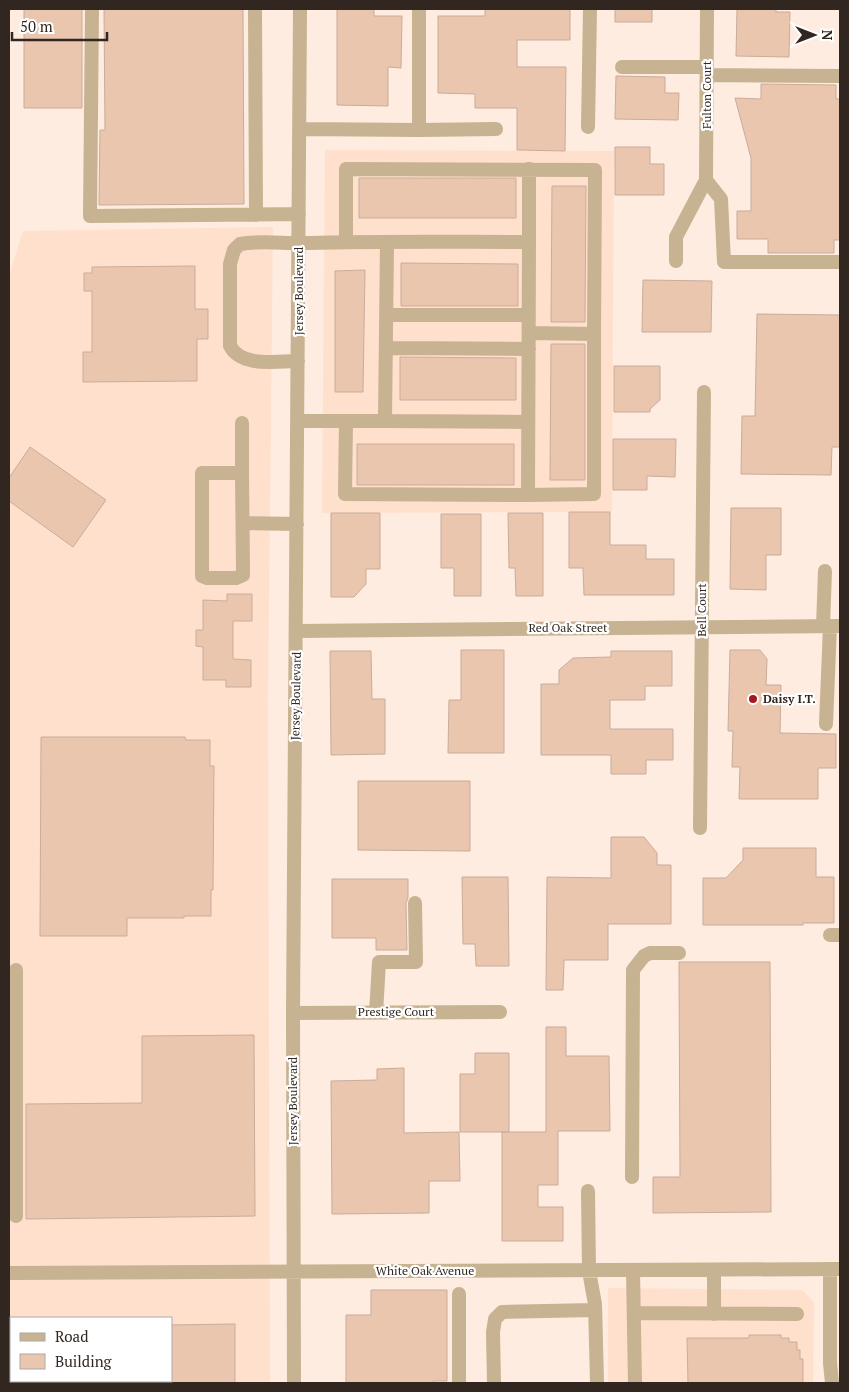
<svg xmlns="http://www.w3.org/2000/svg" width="849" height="1392" font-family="'PT Serif',serif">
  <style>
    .built { fill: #fee0cd; fill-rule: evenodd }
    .building { fill: #eac6af; stroke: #c9ac9a }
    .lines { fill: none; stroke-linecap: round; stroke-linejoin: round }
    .minor { stroke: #c7b291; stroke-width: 14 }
    .poi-dot { fill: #aa161f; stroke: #fff; stroke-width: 2 }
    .labels { text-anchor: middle; stroke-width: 4.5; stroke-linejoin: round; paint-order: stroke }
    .street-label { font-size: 12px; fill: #322720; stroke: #fff }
    .poi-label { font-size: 12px; font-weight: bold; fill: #322720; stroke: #fff; text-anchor: start }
  </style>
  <rect width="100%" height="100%" fill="#feece0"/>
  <!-- built -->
  <path class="built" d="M325,150l289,1 -2,361 -290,1z
    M273,227l-5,471 2,685h-261v-1107l14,-45zM11,1318h160v63h-160z
    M608,1288l194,2 12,12 -1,81h-205z"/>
  <!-- building -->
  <path class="building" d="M24,9h58v99h-58z
    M104,9h139l1,195 -145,1 1,-75h5z
    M337,9h37v7h28l-1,52 -13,-1v39l-51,-1z
    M485,9h85v31h-53v27h49l-1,84 -48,-1v-42h-42v-14l-37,-1v-77h47z
    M615,9h37v13h-37z
    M737,9h39v3h14l-1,45 -53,-1z
    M616,76l49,1v16h14l-1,27 -63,-1z
    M761,84l75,1v14h4v141h-6v13h-66v-14h-31v-28h14v-53l-16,-60 26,1z
    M615,147h35v17h14v31h-49z
    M359,178h157v40h-157z
    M552,186h34l-1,136h-34z
    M401,263l117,1v42h-117z
    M195,266v43h13v30h-11v42l-114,1v-30h9v-61h-8v-18h8v-6z
    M365,270l-2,122h-28v-121z
    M643,280l69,1 -1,51h-69z
    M757,314l83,1v132h-8l-1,28 -90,-1 1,-58h13z
    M551,344h34v136h-35z
    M400,357l116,1v42h-116z
    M614,366h46v34l-10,9v3h-36z
    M613,439h63l-1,38 -28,-1v14h-34z
    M357,444h157v41h-157z
    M30,447l76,53 -33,47 -64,-46v-23z
    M731,508h50v47h-15v35l-36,-1z
    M569,512h41v33h36v14h28v36h-90l-1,-27h-14z
    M331,513h49v56h-14v15l-12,13h-23z
    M508,513h35v83h-27l-1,-28h-6z
    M441,514h40v82h-27v-28h-13z
    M227,594h25v27h-19v38l18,1v27h-25v-7h-23v-33l-7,-1v-16h7v-30l24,1z
    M461,650h43v103h-56l1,-53h12z
    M730,650h30l7,9 -1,26h15l-1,48 56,1v34h-18v31h-79l1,-32h-8l1,-36h-5z
    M330,651h41l1,48h13v55l-54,1z
    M611,651h61v35h-27v14h-35v29h63v31h-27v14h-35v-19h-70v-71h18v-14l14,-12 38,-1z
    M41,737h144l1,3h24v26h4l-1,124h-2v26h-27v2h-57v18h-87z
    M358,781h112v70l-112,-1z
    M611,837h33l13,16v12h14v59h-63v36h-44l-1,30h-17l1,-113 64,1z
    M743,848h73v29h18v46h-31v2h-100v-47h23l17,-18z
    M462,877h46l1,89h-33l-1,-22h-12z
    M332,879h76v19l-2,5 1,47h-31v-12h-44z
    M679,962h91l1,250 -118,1v-36h27z
    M546,1027h20v29h43l1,75h-52v54h-20v22h25v34h-61v-109h44z
    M254,1035l1,181 -229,3v-115l116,-1v-67z
    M475,1053h34v79h-49v-58h15z
    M404,1068v65l55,-1 1,49h-31v32l-97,1 -1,-133 46,-1v-11z
    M371,1290h76v91h-14v2h-87v-68h25z
    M235,1324v59h-64v-58z
    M749,1335h32v3h8v4h8v8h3v9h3v24h-115l-1,-45h62z"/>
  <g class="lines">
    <!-- minor -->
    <path class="minor" d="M92,9l-2,207 209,-2
      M255,9l1,206
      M622,67h85
      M707,75l133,1
      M588,127l2,-118
      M300,129l119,1v-121
      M419,130l77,-1
      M529,169v73
      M706,180l15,19 3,63h116
      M346,242v-73l249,1 -1,164 -65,-1
      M676,261v-24l30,-57 1,-171
      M386,315h143
      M386,348l143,1
      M298,421h48l-1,73 183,1 1,-253c-74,0 -147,-1 -221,1 -23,1 -46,-3 -68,1l-6,6 -4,14v82c12,22 47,15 68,15
      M346,421h39l2,-179
      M385,421l143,1
      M242,423v50
      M202,473h40l1,97v5l-7,3h-29l-5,-2z
      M528,495l66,-1v-160
      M243,523l54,1
      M823,626l2,-55
      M297,631l543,-5
      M826,724l4,-98
      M700,828l4,-436
      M830,935h10
      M293,1013l207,-1
      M376,1013l3,-51h37l-1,-59
      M632,1177l1,-207 11,-14 6,-3h29
      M588,1191l1,80 6,33 2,79
      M16,1216v-246
      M830,1269v94l2,20
      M633,1271l2,112
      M9,1273l831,-4
      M634,1313l163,1
      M714,1314v-44
      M294,1383l-1,-370 7,-1004
      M459,1383v-89
      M494,1383l-1,-51 2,-13 7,-7 93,-2"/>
  </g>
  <!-- markers -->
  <circle class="poi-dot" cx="753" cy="699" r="5"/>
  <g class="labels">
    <!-- street labels -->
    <g class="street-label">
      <text transform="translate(707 95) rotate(-90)" y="4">Fulton Court</text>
      <text transform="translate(299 291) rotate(-90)" y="4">Jersey Boulevard</text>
      <text transform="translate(702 610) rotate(-90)" y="4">Bell Court</text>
      <text x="568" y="632">Red Oak Street</text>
      <text transform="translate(296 696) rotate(-89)" y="4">Jersey Boulevard</text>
      <text x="396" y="1016">Prestige Court</text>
      <text transform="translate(293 1101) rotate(-90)" y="4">Jersey Boulevard</text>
      <text x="425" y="1275">White Oak Avenue</text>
    </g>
    <!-- poi labels -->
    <g class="poi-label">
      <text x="763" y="703">Daisy I.T.</text>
    </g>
  </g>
  <!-- border -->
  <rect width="849" height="1392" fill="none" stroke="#322720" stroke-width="20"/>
  <!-- legend -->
  <rect x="10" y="1317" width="162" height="65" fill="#ffffff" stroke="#ada9a6"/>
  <rect x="20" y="1333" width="25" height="8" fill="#c7b291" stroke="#ada9a6"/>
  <text x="55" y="1342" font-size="15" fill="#322720">Road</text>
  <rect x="20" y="1354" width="25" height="15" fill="#eac6af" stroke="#ada9a6"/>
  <text x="55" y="1367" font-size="15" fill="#322720">Building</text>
  <!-- north arrow -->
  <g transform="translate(814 35) rotate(90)" stroke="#ffffff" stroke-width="4" paint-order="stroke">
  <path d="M0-4L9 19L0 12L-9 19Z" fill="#322720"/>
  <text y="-8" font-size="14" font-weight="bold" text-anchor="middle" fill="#322720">N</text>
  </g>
  <!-- scale -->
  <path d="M12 32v8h95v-8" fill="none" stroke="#322720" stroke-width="2.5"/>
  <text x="20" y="32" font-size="15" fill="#322720" stroke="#ffffff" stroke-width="4" paint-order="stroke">50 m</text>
</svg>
